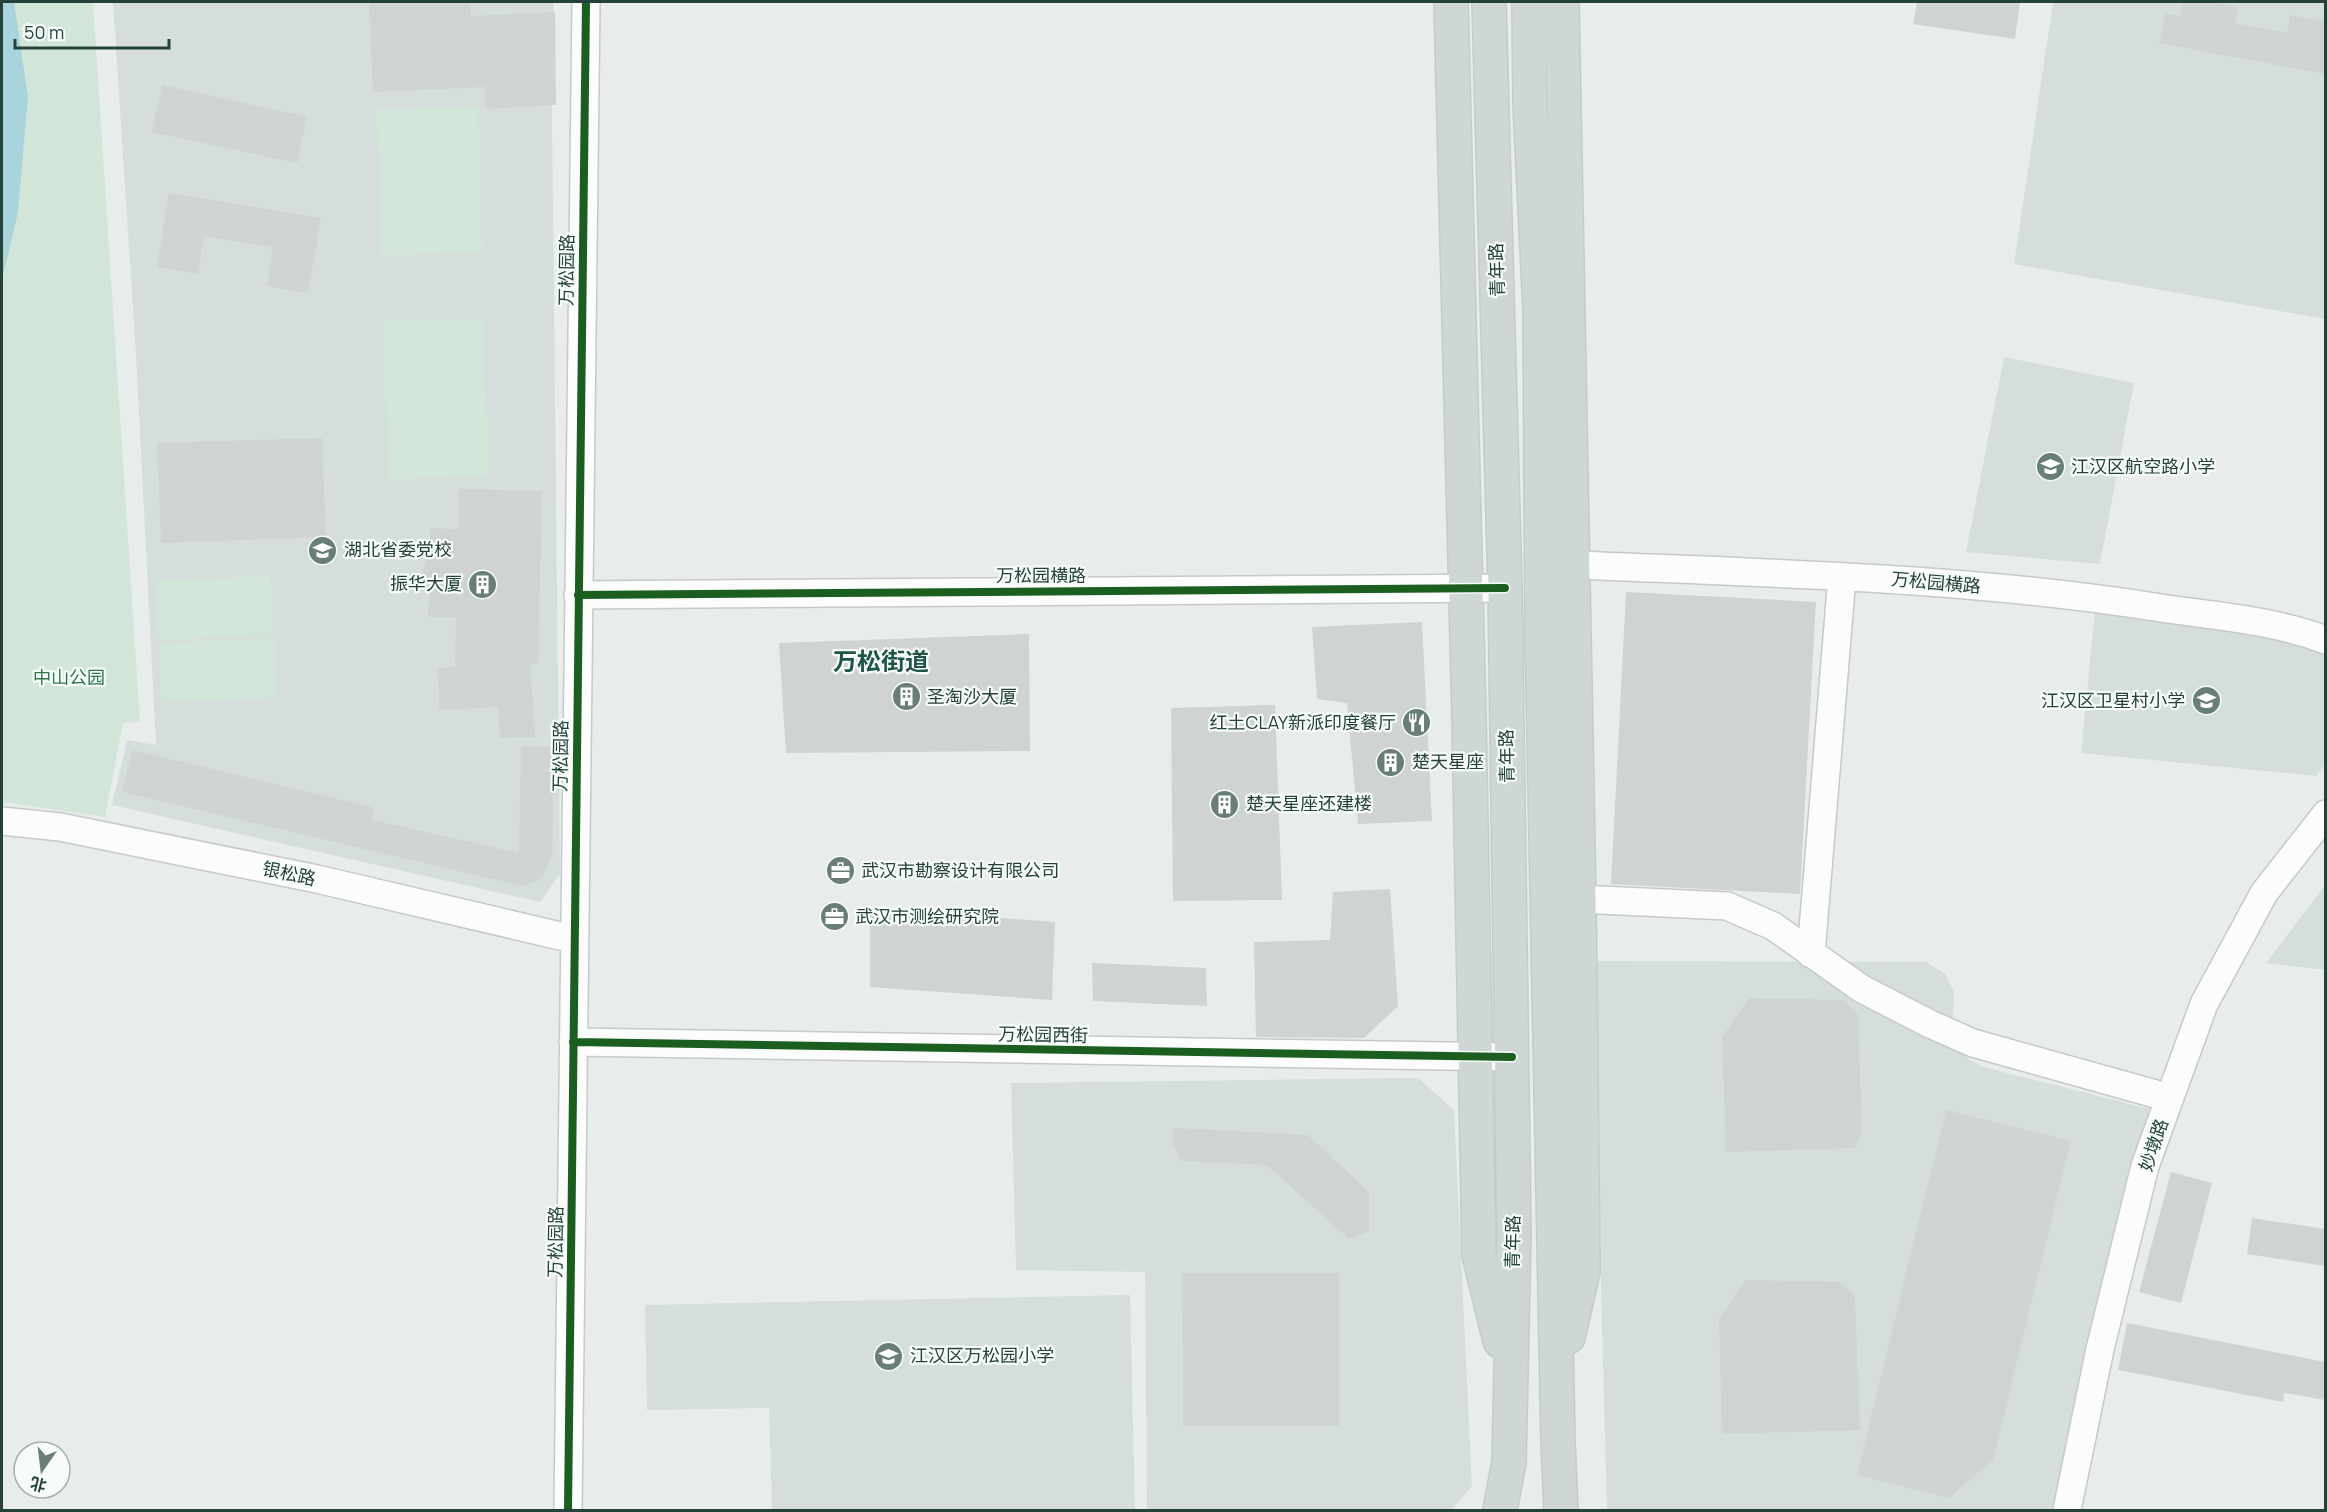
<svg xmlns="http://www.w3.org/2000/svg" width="2327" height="1512" font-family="Manrope,'Noto Sans SC',sans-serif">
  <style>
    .built { fill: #d6dedb }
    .green { fill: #d1e6d8 }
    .water { fill: #a9d4db }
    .building { fill: #cfd4d2 }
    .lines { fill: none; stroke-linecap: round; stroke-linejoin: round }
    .minor-casing { stroke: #c5cac8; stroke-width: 30 }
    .major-casing { stroke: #c3ccc9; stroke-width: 36 }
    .minor { stroke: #fcfcfc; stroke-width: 27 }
    .major { stroke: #cfd7d5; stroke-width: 33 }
    .cycleway-casing { stroke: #f7fbf9; stroke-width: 11 }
    .cycleway { stroke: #1b5e20; stroke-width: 8 }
    .labels { text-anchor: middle; stroke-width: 4.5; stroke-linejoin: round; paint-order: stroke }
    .street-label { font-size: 18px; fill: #24423a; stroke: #f7fbf9 }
    .poi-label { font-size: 18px; fill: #24423a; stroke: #f7fbf9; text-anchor: start }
    .park-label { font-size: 18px; fill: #2d7a4b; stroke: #f7fbf9 }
    .district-label { font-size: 24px; font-weight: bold; fill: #1f5548; stroke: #f7fbf9 }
  </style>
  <rect width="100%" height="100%" fill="#e8edeb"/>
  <!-- built -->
  <path class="built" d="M113,2h441l-2,114 8,758 -20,28 -428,-97 15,-65 29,5 -20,-390z
    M2053,2h272v317l-311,-55z
    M2004,357l130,26 -34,181 -134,-12z
    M2095,610l189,23 41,16v115l-9,12 -235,-23z
    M2325,885v85l-59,-7z
    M1596,961l330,1 19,12 9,18 -1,27 5,24 10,16 15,8 167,42 -64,242 -32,159h-447l-13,-481z
    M1418,1078l36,32 18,376 -21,24h-304l-2,-238 -129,-2 -5,-187z
    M1130,1295l5,215h-363l-3,-102 -122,2 -2,-105z"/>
  <!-- green -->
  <path class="green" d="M2,2h91l47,720 -17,1 -18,94 -103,-15z
    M478,107l4,146 -101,2 -4,-145z
    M484,319l4,158 -100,2 -5,-158z
    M270,576l3,59 -114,5 -3,-59z
    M274,638l2,59 -114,5 -3,-59z"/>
  <!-- water -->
  <path class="water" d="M2,2h12l14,95 -10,115 -16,68z"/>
  <!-- building -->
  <path class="building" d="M369,2h101l1,14 84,-4 1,93 -70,4 -1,-22 -112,5z
    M1917,2h103l-5,37 -102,-15z
    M2182,2h26l30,5 -3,16 52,10 3,-18 35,6v53l-166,-31 6,-29 15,2z
    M162,85l145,32 -10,46 -145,-31z
    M169,193l152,25 -13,75 -41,-7 6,-39 -69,-11 -6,38 -41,-7z
    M322,438l4,99 -165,6 -4,-100z
    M459,489l83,2 -4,173 -8,-1 5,74 -35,1 -2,-31 -59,3 -1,-42 17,-1 1,-50h-28l1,-22 -7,-22 8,-25v-20l28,1z
    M1626,592l190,10 -16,292 -189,-10z
    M1422,622l10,199 -74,3 -11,-121 -30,-4 -5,-72z
    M1029,634l1,117 -244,2 -7,-110z
    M1275,705l7,195 -109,1 -2,-193z
    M521,746l33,1 -2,108 -9,20 -8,7 -12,4 -401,-94 10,-42 243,58 -3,12 147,33z
    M1390,889l8,117 -34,32 -108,-1 -2,-95 76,-2 3,-48z
    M870,908l185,14 -3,78 -182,-13z
    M1092,963l114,5 1,38 -114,-5z
    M1749,998l94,2 15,15 4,116 -7,17 -129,4 -4,-115z
    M1946,1110l125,31 -78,318 -44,39 -92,-23z
    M1174,1128l134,7 61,57v39l-20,8 -82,-74 -86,-4 -8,-18z
    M2171,1172l41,11 -31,120 -42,-11z
    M2252,1218l73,11v37l-78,-12z
    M1182,1273h157v153h-156z
    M1746,1280l94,2 15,14 5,134 -138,4 -3,-115z
    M2127,1323l198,39v38l-41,-7 -1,9 -165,-32z"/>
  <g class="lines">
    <defs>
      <path id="minor" d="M1553,564c202,9 407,12 608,44 55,8 112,12 165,32
        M578,595l927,-7
        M2,821l58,6 257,52 256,60
        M1579,899l148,7 46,20 89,63 68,35 43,19 197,55
        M1811,954l31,-377
        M573,1042l939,15
        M568,1510l18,-1508
        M2067,1510l33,-161 45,-183 59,-162 60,-111 62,-79"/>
      <path id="major" d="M1451,2l18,715 10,538 21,86
        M1489,2l16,586 9,644 -5,230 -9,48
        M1529,2l1,102 10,205 2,326 16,808 3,67
        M1562,2l17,897 4,373 -15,65"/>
    </defs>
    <!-- minor casing -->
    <use href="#minor" class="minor-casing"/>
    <!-- major casing -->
    <use href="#major" class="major-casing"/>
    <!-- minor -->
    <use href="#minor" class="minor"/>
    <!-- major -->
    <use href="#major" class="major"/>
    <defs>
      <path id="cycleway" d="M578,595l927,-7
        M573,1042l939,15
        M568,1510l18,-1508"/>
    </defs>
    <!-- cycleway casing -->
    <use href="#cycleway" class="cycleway-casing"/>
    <!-- cycleway -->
    <use href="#cycleway" class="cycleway"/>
  </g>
  <!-- icons -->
  <defs>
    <symbol id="school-disc" viewBox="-11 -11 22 22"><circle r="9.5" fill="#697e78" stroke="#f7fbf9"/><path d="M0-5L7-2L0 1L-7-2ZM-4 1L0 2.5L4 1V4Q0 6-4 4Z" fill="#fff"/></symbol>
    <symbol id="building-disc" viewBox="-11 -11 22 22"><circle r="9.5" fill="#697e78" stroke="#f7fbf9"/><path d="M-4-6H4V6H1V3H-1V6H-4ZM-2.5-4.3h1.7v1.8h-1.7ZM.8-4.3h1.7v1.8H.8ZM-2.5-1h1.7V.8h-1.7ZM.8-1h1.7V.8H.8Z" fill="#fff"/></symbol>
    <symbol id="restaurant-disc" viewBox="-11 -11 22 22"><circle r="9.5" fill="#697e78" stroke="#f7fbf9"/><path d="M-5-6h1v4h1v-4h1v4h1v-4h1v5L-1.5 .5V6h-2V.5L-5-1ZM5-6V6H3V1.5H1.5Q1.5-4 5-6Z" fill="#fff"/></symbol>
    <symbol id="office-disc" viewBox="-11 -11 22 22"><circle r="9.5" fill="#697e78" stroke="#f7fbf9"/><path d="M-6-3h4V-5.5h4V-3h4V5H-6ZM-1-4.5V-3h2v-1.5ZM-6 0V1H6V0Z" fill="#fff"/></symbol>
  </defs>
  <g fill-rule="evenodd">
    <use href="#school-disc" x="2034" y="450" width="33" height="33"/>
    <use href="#school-disc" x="306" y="534" width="33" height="33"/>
    <use href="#building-disc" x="466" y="568" width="33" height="33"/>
    <use href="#building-disc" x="890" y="680" width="33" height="33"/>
    <use href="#school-disc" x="2190" y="684" width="33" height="33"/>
    <use href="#restaurant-disc" x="1400" y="706" width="33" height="33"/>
    <use href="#building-disc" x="1374" y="746" width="33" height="33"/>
    <use href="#building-disc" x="1208" y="788" width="33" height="33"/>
    <use href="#office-disc" x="824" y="854" width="33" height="33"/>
    <use href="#office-disc" x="818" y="900" width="33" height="33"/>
    <use href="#school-disc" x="872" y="1340" width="33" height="33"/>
  </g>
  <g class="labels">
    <!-- street labels -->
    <g class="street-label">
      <text transform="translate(567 270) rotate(-89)" y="6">万松园路</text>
      <text transform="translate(1497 270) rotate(-92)" y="6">青年路</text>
      <text x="1041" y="582">万松园横路</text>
      <text transform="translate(1936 583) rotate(5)" y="6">万松园横路</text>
      <text transform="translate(561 756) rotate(-89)" y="6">万松园路</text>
      <text transform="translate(1507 756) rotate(-91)" y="6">青年路</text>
      <text transform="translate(289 874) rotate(12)" y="6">银松路</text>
      <text transform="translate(1043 1035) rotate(1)" y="6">万松园西街</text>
      <text transform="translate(2154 1145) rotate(-71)" y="6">妙墩路</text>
      <text transform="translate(556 1242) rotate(-89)" y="6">万松园路</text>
      <text transform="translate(1513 1242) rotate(-89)" y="6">青年路</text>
    </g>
    <!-- poi labels -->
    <g class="poi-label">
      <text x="2071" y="473">江汉区航空路小学</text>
      <text x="344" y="556">湖北省委党校</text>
      <text x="462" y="590" text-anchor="end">振华大厦</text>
      <text x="927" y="703">圣淘沙大厦</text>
      <text x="2185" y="707" text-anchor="end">江汉区卫星村小学</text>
      <text x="1396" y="729" text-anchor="end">红土CLAY新派印度餐厅</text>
      <text x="1412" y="768">楚天星座</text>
      <text x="1246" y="810">楚天星座还建楼</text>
      <text x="861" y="877">武汉市勘察设计有限公司</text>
      <text x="855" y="923">武汉市测绘研究院</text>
      <text x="910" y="1362">江汉区万松园小学</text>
    </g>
    <!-- park labels -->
    <g class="park-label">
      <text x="69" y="684">中山公园</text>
    </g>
    <!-- district labels -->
    <g class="district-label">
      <text x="881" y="670">万松街道</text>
    </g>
  </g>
  <!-- border -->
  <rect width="2327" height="1512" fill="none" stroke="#24423a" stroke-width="6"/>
  <!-- north arrow -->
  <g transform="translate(42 1470) rotate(194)"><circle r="28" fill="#f7fbf9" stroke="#a3b1ad" stroke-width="1.5"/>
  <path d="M0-4.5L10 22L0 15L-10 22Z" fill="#697e78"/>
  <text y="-9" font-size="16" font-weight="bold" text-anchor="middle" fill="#24423a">北</text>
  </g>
  <!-- scale -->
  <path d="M15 39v9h154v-9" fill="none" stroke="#24423a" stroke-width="3"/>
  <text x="24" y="39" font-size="18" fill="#24423a" stroke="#f7fbf9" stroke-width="4.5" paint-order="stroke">50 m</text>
</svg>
